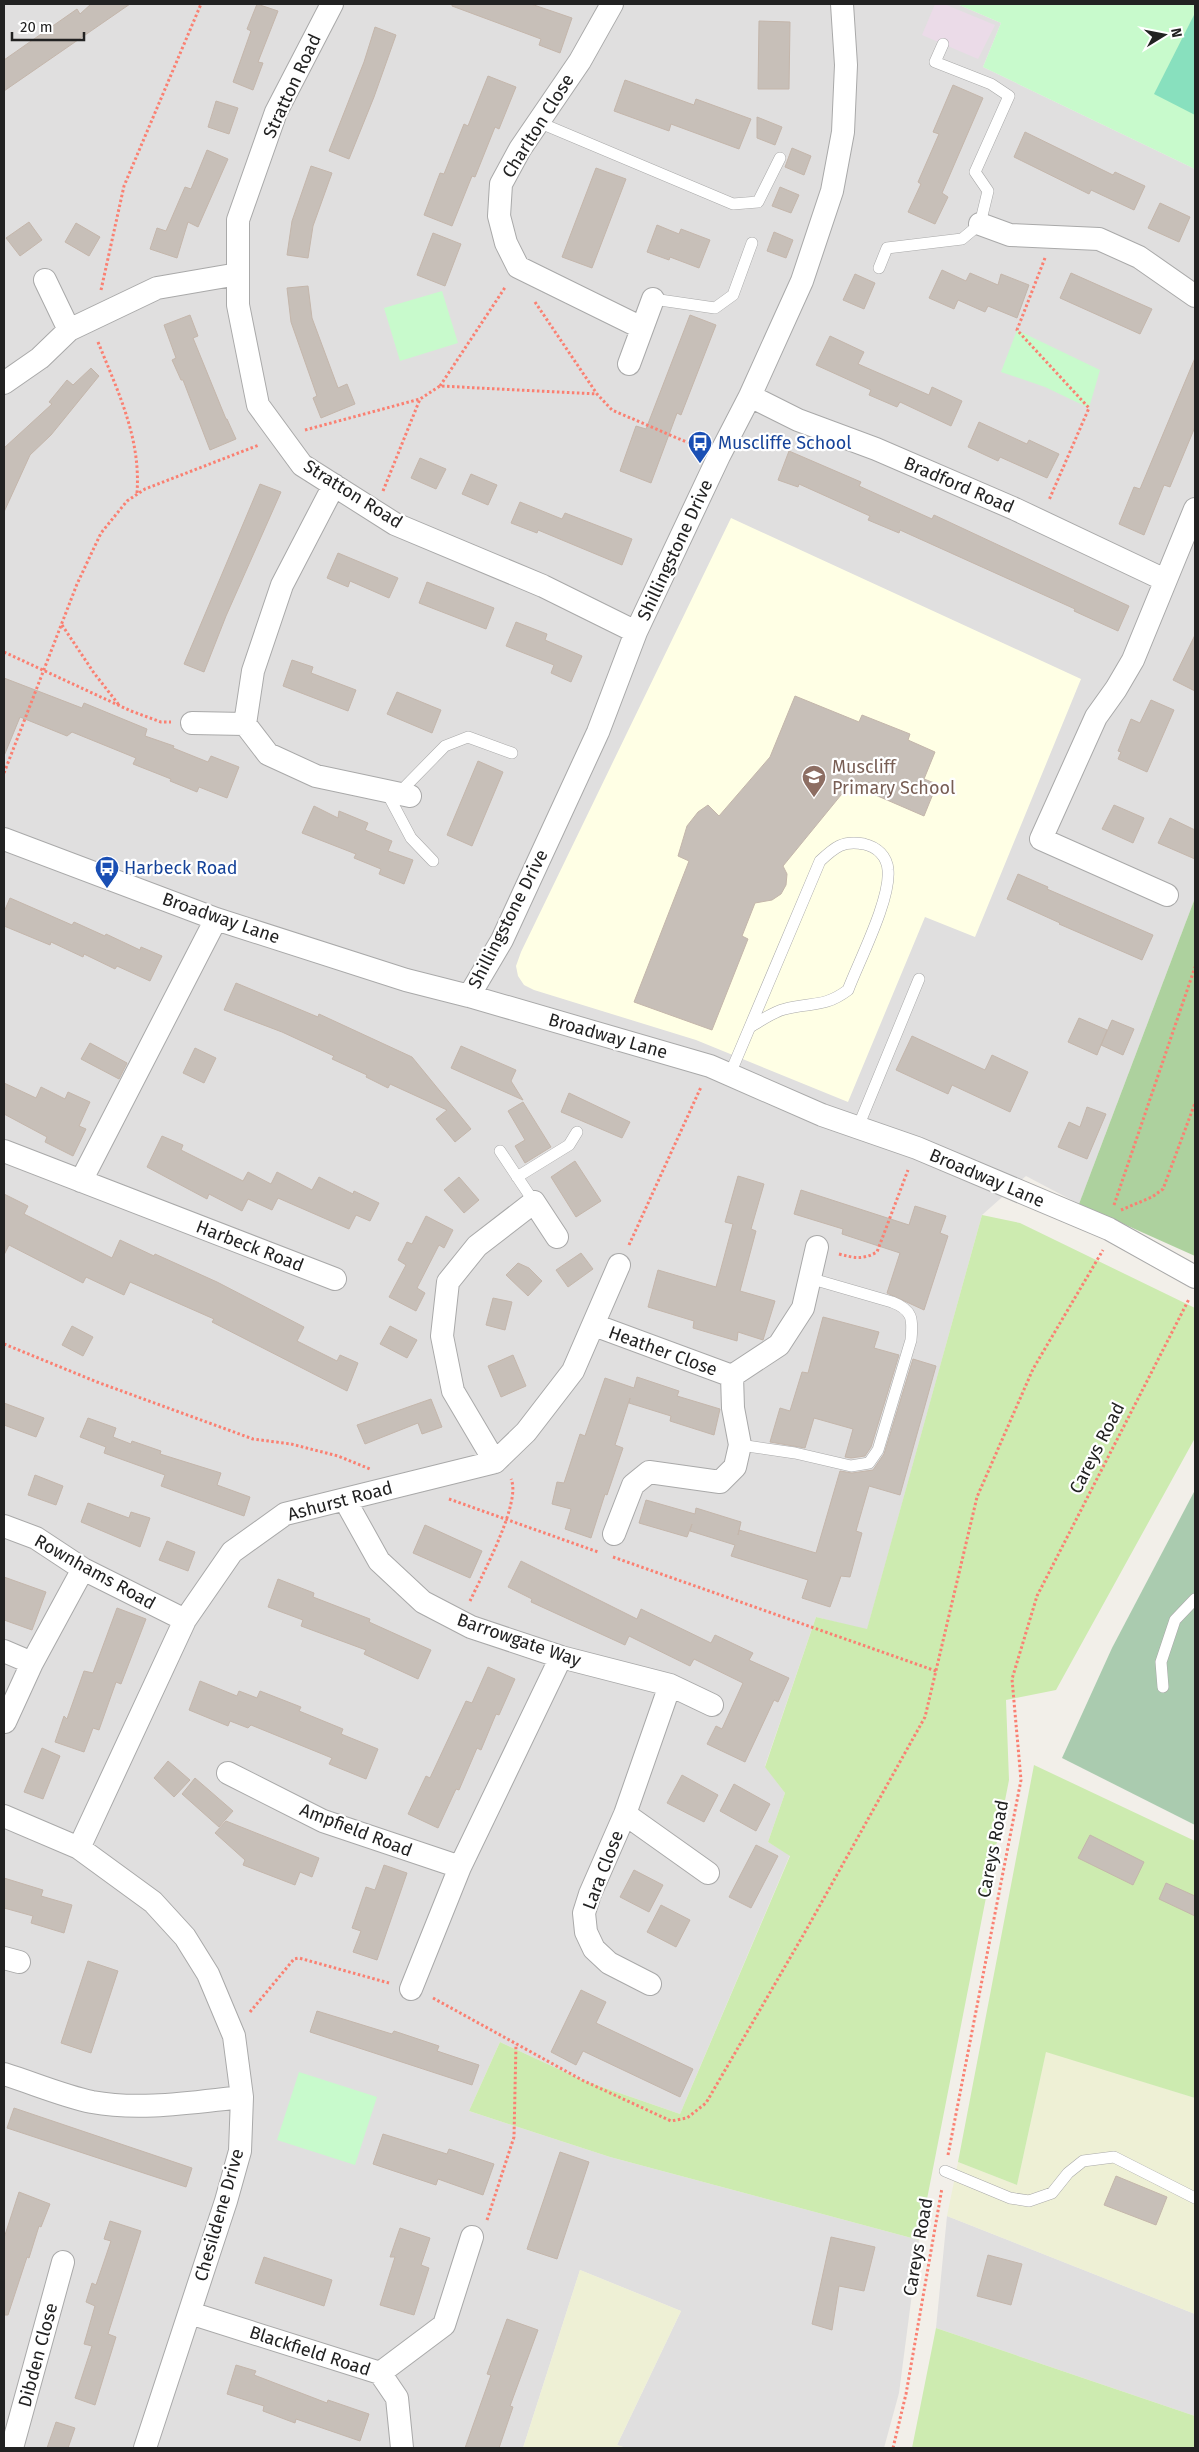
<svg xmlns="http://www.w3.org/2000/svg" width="1199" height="2452" font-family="'Fira Sans',sans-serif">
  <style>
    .residential { fill: #e0dfdf }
    .industrial { fill: #ebdbe8 }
    .education { fill: #ffffe5 }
    .farmland { fill: #eef0d5 }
    .grass { fill: #cdebb0 }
    .forest { fill: #add19e }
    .cemetery { fill: #aacbaf }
    .park { fill: #c8facc }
    .pitch { fill: #88e0be }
    .building { fill: #c7bfb8; stroke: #c4b6ab }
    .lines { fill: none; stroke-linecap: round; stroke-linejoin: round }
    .service-casing { stroke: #a9a9a9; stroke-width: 12 }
    .minor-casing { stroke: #a9a9a9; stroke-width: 24 }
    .path { stroke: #fa8072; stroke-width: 3; stroke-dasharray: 2.5 2.5; stroke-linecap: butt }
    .service { stroke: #fff; stroke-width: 11 }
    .minor { stroke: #fff; stroke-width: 22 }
    .labels { text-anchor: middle; stroke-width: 4.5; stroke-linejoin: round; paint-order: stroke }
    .street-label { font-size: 18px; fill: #222; stroke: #fff }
    .transit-label { font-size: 18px; fill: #164399; stroke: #fff; text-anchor: start }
    .education-label { font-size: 18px; fill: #785e54; stroke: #fff; text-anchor: start }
  </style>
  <rect width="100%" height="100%" fill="#f2efe9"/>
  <!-- residential -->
  <path class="residential" d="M4,4h953l44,19 -18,44 212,102v729l-116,306 -53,-28 -44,39 -115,415 -51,-13 -51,149 20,27 -17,49 22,13 -110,259 -98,-34 -82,-38 -31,69 141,46 309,83 -20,153 -15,55h-258l-9,-3 64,-134 -101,-41 -57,178h-519z
    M947,2216l248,98v102l-259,-88z"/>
  <!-- industrial -->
  <path class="industrial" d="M935,4h9l51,21 -17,34 -56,-24z"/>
  <!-- education -->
  <path class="education" d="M731,518l350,161 -106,258 -50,-20 -77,185 -152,-62 -162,-50 -10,-5 -6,-9 -2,-10 5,-14z"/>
  <!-- farmland -->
  <path class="farmland" d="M1046,2051l149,47v216l-248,-98 11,-54 59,23z
    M580,2270l101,41 -64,134 9,3h-103z"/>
  <!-- grass -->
  <path class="grass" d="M982,1215l38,8 175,85v130l-139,252 -50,10 3,80 -90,460 -309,-83 -141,-46 31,-69 82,38 98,34 110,-258 -22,-14 17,-49 -20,-26 51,-150 51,12z
    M1034,1765l161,76v257l-149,-46 -29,133 -59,-23z
    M936,2328l259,88v32h-283z"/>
  <!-- forest -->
  <path class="forest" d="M1195,898v358l-116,-52z"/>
  <!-- cemetery -->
  <path class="cemetery" d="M1195,1490v335l-133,-67 50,-110z"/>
  <!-- park -->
  <path class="park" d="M957,4h238v165l-212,-102 18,-44z
    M442,291l16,52 -58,18 -16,-53z
    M1017,330l83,40 -11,38 -44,-21 -44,-15z
    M299,2072l78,25 -22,68 -78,-25z"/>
  <!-- pitch -->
  <path class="pitch" d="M1195,13v102l-41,-21z"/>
  <!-- building -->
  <path class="building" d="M91,4h39l-126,87v-31l73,-51 3,5z
    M257,4l21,7 -20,51 5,1 -10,27 -20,-8 18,-51 -4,-2z
    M452,4h79l41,14 -12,35 -21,-8 2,-6 -89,-33z
    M759,21l31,1 -1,67h-31z
    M375,27l21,8 -22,62 -25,62 -20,-8 35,-89z
    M488,76l28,11 -17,42 -4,-2 -20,50 -3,-1 -20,50 -28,-11 16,-42 4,1 20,-50 4,2z
    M625,80l69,25 2,-6 55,20 -12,30 -68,-25 -2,7 -55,-20z
    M953,85l30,13 -41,95 6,4 -13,27 -27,-12 13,-28 -3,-2 21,-48 -6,-2z
    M216,101l22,7 -9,26 -21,-7z
    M757,117l25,10 -7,18 -18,-7z
    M1025,132l88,43 2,-3 30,14 -11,24 -43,-20 -2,4 -75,-37z
    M792,148l19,8 -7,19 -19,-8z
    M207,150l21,9 -30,68 -10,-5 -11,36 -27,-9 7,-21 9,3 19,-44 6,2z
    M311,166l21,7 -19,53 -5,32 -21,-3 5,-34z
    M596,168l30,11 -34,89 -30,-11z
    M780,187l19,8 -8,18 -19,-7z
    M1160,203l30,14 -11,25 -31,-14z
    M29,222l13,18 -22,16 -14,-18z
    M76,223l24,14 -11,19 -24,-14z
    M657,225l22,9 2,-5 29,11 -11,28 -29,-11 -1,3 -22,-8z
    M774,232l19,8 -7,18 -19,-7z
    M433,233l28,11 -16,42 -28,-11z
    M942,270l24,11 4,-8 28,12 3,-11 28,11 -12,33 -29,-12 -3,6 -27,-12 -4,9 -25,-11z
    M1071,273l81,36 -12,25 -80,-36z
    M855,274l20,9 -11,26 -21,-9z
    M308,286l4,32 26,70 9,-4 8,20 -34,14 -8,-20 4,-2 -26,-74 -4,-34z
    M190,315l8,21 -5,2 33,81h1l9,20 -26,11 -27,-70h-2l-9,-20 4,-2 -12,-33z
    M690,315l26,10 -35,90 -4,-2 -26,70 -31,-12 16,-45 10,3z
    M830,336l34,16 -6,12 71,31 3,-8 30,14 -11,25 -51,-24 -3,5 -28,-12 2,-5 -55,-25z
    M1195,358v69l-25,60 -6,-2 -20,50 -25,-11 15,-37 6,2z
    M91,368l8,8 -48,59 -21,20 -26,57v-64l48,-44 -3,-2 18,-22 6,5z
    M979,422l48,22 2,-4 30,14 -12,24 -47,-21 -2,4 -30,-14z
    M789,451l72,31 -2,4 73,33 2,-4 195,91 -11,25 -44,-20 1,-2 -175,-79 -1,3 -31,-13 2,-4 -71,-32 -1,3 -20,-7z
    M420,458l26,11 -10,20 -25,-11z
    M471,474l26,11 -9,20 -26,-11z
    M260,484l21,8 -55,124 -22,56 -20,-8z
    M520,502l42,17 3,-6 67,26 -10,26 -84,-35 -1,3 -26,-10z
    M338,553l60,25 -9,20 -39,-17 -2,6 -21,-9z
    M427,582l67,26 -8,21 -67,-26z
    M516,622l31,12 -2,6 37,16 -11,26 -20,-9 3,-8 -48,-19z
    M1195,635v56l-22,-11z
    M292,660l21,7 -2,6 45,17 -8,21 -65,-25z
    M4,678l78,30 2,-5 63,26 -2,7 29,10 -1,2 35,14 3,-6 28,11 -12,31 -28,-11 -2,5 -27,-11 1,-2 -38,-15 3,-6 -64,-26 -5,4 -47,-19 -16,39z
    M397,692l44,18 -9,23 -45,-19z
    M795,696l64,26 3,-7 48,19 -2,6 27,12 -11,27 13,5 -13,32 -74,-32 -67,82 4,8 -1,11 -5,9 -9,6 -17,3 -13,33 6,3 -36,91 -78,-28 55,-141 -11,-5 9,-30 11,-14 10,-7 11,11 51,-59z
    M1151,700l23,10 -27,62 -29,-13 3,-7 -3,-1 13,-32 9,4z
    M478,761l25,11 -31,74 -25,-11z
    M1114,805l30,13 -11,25 -31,-14z
    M314,806l24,12 1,-7 29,12 -3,7 27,11 -4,10 25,9 -9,24 -25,-10 2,-5 -27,-11 2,-4 -54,-21z
    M1170,818l25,12v29l-37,-16z
    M1018,874l30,13 -1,2 106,46 -11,25 -83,-36 1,-1 -53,-24z
    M10,898l62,27 2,-3 31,14 1,-2 34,16 1,-3 21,9 -12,25 -33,-15 -2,3 -31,-15 -1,3 -32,-15 -1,3 -46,-19v-14z
    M236,983l82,34 1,-3 93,43 59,72 -16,13 -19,-23 11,-9 -57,-26 -2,4 -22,-11 1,-2 -35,-16 2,-3 -52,-24 -58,-22z
    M1079,1018l28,12 -10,25 -29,-13z
    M1112,1020l22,9 -11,26 -22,-10z
    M912,1036l73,34 7,-15 36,17 -18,40 -58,-27 -4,9 -52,-24z
    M90,1043l37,20 -8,16 -38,-20z
    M461,1046l55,24 -5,11 12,19 -72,-32z
    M195,1048l21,10 -12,25 -21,-10z
    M4,1083l32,15 5,-11 24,12 3,-7 22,10 -11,24 7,3 -13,27 -28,-14 2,-5 -43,-23z
    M569,1093l61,29 -8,16 -61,-26z
    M523,1102l28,45 -26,16 -10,-17 10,-6 -17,-29z
    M1087,1107l19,7 -19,45 -29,-12 11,-25 11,5z
    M162,1136l21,9 -2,5 62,31 5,-9 23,12 6,-12 35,18 7,-13 34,17 1,-3 25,12 -9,18 -14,-6 -7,14 -71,-31 -6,12 -24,-11 -6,12 -33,-17 -2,5 -60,-32z
    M575,1161l26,40 -25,16 -25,-40z
    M738,1176l26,8 -13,45 5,2 -16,60 35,10 -12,39 -25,-8 -1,9 -44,-13 1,-7 -46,-14 10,-37 58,17 17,-63 -8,-2z
    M459,1177l20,23 -15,13 -20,-23z
    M801,1190l108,35 6,-19 31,10 -6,17 8,3 -24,74 -37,-17 13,-40 -58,-19 1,-5 -49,-15z
    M4,1194l24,12 -4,8 88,44 8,-18 34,16 1,-2 62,28 87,45 -7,14 40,20 3,-6 18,8 -11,28 -135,-69 2,-3 -84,-37 -6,13 -38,-18 -3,6 -74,-38 -5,10z
    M426,1216l27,14 -9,18 -5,-3 -22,43 8,5 -9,18 -27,-14 17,-32 -8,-5 9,-18 5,2z
    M581,1253l12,16 -25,18 -12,-17z
    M518,1263l11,5 13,13 -14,15 -22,-21z
    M493,1298l19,4 -7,28 -19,-5z
    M823,1317l56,15 -5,16 25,7 -28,92 -6,9 -14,2 -6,-1 8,-28 -39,-11 -9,30 -35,-6 10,-34 10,3 12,-39 6,1z
    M72,1326l21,11 -10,19 -21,-11z
    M390,1326l27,14 -10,18 -27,-14z
    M513,1355l13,31 -25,11 -13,-31z
    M913,1359l23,7 -36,129 -31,-9 -13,45 6,2 -12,44 -9,-1 -11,31 -28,-9 6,-18 -77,-24 4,-11 -45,-14 2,-7 -5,13 -48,-14 7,-23 49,14 1,-6 45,14 -3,13 1,-5 77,23 24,-82 12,2 21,-3 11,-16z
    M637,1377l42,14 -2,5 43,13 -6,26 -44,-14 1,-5 -42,-13 1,-5 -15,47 8,3 -16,47 -2,-1 -14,44 -26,-9 6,-20 -19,-5 5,-22 7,1 16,-49 5,2 20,-58 29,10z
    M431,1399l11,28 -20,7 -4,-11 -53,21 -8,-19z
    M4,1403l40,15 -8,19 -32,-12z
    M88,1418l28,10 -3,9 18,7 1,-3 29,10 -1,3 61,19 -4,12 33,12 -6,19 -83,-30 4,-11 -61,-22 2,-6 -26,-10z
    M35,1475l28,11 -7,19 -28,-10z
    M88,1503l41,15 2,-6 19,6 -10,29 -59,-25z
    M425,1525l57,26 -12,27 -57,-25z
    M167,1541l28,11 -7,19 -29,-11z
    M521,1561l116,58 4,-10 70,34 4,-8 38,18 -4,7 40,18 -11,24 -4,-2 -29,62 -38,-18 9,-18 6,3 21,-46 -49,-24 -4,7 -61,-30 -4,9 -94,-43 1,-3 -24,-12z
    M4,1577l42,15 -14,38 -28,-10z
    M278,1579l36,14 -1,4 57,22 -1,3 62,28 -13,29 -54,-25 2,-4 -65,-24 2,-6 -35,-13z
    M117,1608l29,11 -25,65 -5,-2 -17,48 -6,-2 -9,24 -29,-10 9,-26 3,3 17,-48 9,2z
    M488,1667l27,12 -16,36 -3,-1 -15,36 -4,-2 -18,42 -3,-1 -18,39 -30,-14 18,-38 4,2 36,-77 6,2z
    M200,1681l37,15 2,-5 18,7 3,-7 41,16 -2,4 44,18 -2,5 37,15 -12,30 -37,-15 3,-6 -81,-33 -3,3 -18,-7 -2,5 -39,-16z
    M42,1748l18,8 -17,43 -19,-7z
    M168,1761l22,19 -16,17 -20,-19z
    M682,1775l36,20 -14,27 -37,-19z
    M195,1778l38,33 -14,16 -37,-33z
    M734,1784l36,20 -14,27 -36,-20z
    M226,1821l93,37 -7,19 -12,-5 -5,13 -52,-20 2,-5 -30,-27z
    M1090,1835l54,27 -11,23 -55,-27z
    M756,1845l22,11 -27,52 -22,-11z
    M384,1865l23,8 -30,87 -24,-8 8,-21 -9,-3 14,-41 9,3z
    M634,1870l29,15 -14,27 -29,-15z
    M4,1878l39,12 -2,6 31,9 -8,28 -33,-10 2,-7 -29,-8z
    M1166,1883l29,13v20l-36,-17z
    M661,1905l29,15 -14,27 -29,-15z
    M88,1961l30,10 -27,82 -30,-10z
    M581,1990l25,12 -10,21 97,46 -13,28 -97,-46 -7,14 -25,-13z
    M317,2011l75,23 2,-3 45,15 -2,5 42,14 -7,20 -162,-53z
    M14,2108l178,60 -6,19 -179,-59z
    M383,2134l64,20 2,-5 45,15 -11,31 -45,-16 -2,6 -63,-21z
    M560,2152l29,10 -32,97 -30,-10z
    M1116,2176l51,21 -11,28 -52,-20z
    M19,2192l31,12 -9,23 -2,-1 -10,32 -2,-1 -19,58h-4v-77z
    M110,2221l31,10 -33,103 8,3 -21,68 -20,-7 17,-52 -8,-2 11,-38 -9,-4 6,-19 4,2 15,-44 -7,-2z
    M400,2228l30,10 -9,27 8,3 -15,47 -34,-10 15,-48h-5z
    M831,2237l44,10 -11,44 -25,-5 -7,44 -20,-6z
    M988,2255l34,9 -11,41 -34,-9z
    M264,2257l68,23 -8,26 -69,-23z
    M507,2319l31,11 -28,76 3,1 -14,41h-34l26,-73 -4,-1z
    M236,2365l20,6 -2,4 73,28 1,-3 41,14 -9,27 -64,-22 -1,4 -32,-12 1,-5 -37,-12z
    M56,2422l19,6 -7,20h-21z"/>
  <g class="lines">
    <defs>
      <path id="service" d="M538,122l195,82 25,-2 22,-44
        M879,268l8,-20 75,-9 18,-15 8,-33 -13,-19 34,-76 -18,-12 -56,-22 8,-18
        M653,299l62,9 18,-13 19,-52
        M386,791l25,47 22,23
        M398,794l47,-48 23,-9 44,16
        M730,1074l90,-213c15,-14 23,-21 44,-17 13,3 23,12 24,26 3,29 -29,91 -40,120 -24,18 -37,12 -63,19 -13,3 -24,12 -35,18
        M858,1127l61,-148
        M500,1151l34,51
        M517,1177l52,-32 8,-13
        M740,1445l55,8 56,13 18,-3 9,-13 33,-110c2,-21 2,-30 -19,-38l-83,-24
        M1163,1687l-2,-25 14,-42 20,-21
        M945,2171l65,27 19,3 23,-8 16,-20 15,-12 31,-4 81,41"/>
      <path id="minor" d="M332,4l-56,108 -38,108v85l20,100 44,60 93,59 148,62 93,46
        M612,4l-32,57 -60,88 -19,35 -2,32 7,27 12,24 124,61
        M980,224l30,11 89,4 40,18 56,39
        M45,280l24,50
        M629,364l24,-65
        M4,383l36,-25 29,-28 88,-42 81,-14
        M750,396l48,24 78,29 139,60 150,71
        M334,485l-52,100 -29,86 -8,53 23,30 48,22 94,20
        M192,723l53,1
        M4,839l212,80 190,61 63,16 241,70 112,49 95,33 192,81 86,48
        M1167,895l-126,-56 55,-122 20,-28 17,-29 62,-151
        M469,996l33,-56 96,-208 38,-100 83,-176 31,-60 52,-115 30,-90 11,-59 3,-67 -4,-61
        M4,1151l331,128
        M81,1181l135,-262
        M594,1325l138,51
        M495,1462l-42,-71 -11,-55 6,-54 29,-36 57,-44 23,35
        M345,1500l34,61 44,41 48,25 90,30 109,28 42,20
        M4,1526l32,12 47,31 102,51
        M614,1534l19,-49 16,-13 71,10 15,-15 5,-22 -7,-37 -1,-32 47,-31 24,-37 14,-61
        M4,1651l28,12
        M5,1722l27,-59 51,-94
        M228,1773l95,48 137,46
        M625,1814l83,59
        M4,1816l75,32 74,54 32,35 23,37 26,62 8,61 -2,54 -14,50 -81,247
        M79,1848l106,-228 47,-68 53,-38 210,-52 31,-30 47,-61 46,-106
        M4,1958l15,4
        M650,1984l-41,-21 -15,-14 -8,-17 -2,-19 6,-19 35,-80 45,-129
        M411,1989l49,-122 101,-210
        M4,2074c29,9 59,22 88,28 49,9 101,0 150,-5
        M190,2313l190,60 64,-48 28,-88
        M380,2373l17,25 5,50
        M12,2448l51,-186"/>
    </defs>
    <!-- service casing -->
    <use href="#service" class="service-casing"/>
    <!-- minor casing -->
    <use href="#minor" class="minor-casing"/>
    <!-- path -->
    <path class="path" d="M1045,258l-28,72 72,78 -40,92
      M101,290l23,-104 77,-182
      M535,302l62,92 15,16 86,37
      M98,342c20,50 43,96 39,151
      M440,386l66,-100
      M305,430l115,-31 20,-13 157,8
      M383,491l37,-92
      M62,625l32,48 25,32
      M4,652l127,59 30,11h10
      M4,773l73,-189 24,-51 26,-32 18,-12 114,-44
      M1114,1205l81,-238
      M1121,1210l31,-13 11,-8 32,-86
      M629,1245l72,-158
      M839,1254c15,4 24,6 38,-2l31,-82
      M4,1344l93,38 156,57 38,5 47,12 32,13
      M449,1499l149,53
      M613,1557l323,114
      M470,1601c11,-24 52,-99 41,-122
      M433,1998l149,82 89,41 16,-3 19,-15 99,-171 120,-215 52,-220 56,-128 70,-119
      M250,2012l44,-53 5,-1 90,25
      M948,2155l73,-375 -9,-101 25,-83 152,-297
      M487,2220l27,-83 2,-93
      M893,2448l13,-54 36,-206"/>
    <!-- service -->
    <use href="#service" class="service"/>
    <!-- minor -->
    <use href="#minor" class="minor"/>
  </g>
  <!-- icons -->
  <defs>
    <symbol id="bus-pin" viewBox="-11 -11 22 30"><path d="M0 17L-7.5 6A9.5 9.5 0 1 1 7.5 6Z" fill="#1a4fb4" stroke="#fff"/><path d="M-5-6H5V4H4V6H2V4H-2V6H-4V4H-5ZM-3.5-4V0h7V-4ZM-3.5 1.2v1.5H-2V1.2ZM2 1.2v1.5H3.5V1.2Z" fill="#fff"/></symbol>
    <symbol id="school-pin" viewBox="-11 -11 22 30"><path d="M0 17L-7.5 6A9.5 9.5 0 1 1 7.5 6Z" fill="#8d6e63" stroke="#fff"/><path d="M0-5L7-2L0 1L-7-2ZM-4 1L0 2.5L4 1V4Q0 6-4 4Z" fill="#fff"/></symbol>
  </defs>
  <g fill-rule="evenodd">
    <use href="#bus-pin" x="686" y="429" width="28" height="38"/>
    <use href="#school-pin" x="800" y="763" width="28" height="38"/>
    <use href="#bus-pin" x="93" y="854" width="28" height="38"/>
  </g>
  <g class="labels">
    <!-- street labels -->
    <g class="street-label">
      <text transform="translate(292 86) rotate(-65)" y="6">Stratton Road</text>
      <text transform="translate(538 126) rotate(-58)" y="6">Charlton Close</text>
      <text transform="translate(959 485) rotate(23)" y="6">Bradford Road</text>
      <text transform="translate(353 494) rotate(32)" y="6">Stratton Road</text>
      <text transform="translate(675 550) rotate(-65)" y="6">Shillingstone Drive</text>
      <text transform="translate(221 918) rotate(19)" y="6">Broadway Lane</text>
      <text transform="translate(508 919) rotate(-63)" y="6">Shillingstone Drive</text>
      <text transform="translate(608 1036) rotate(16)" y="6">Broadway Lane</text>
      <text transform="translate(987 1178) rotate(23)" y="6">Broadway Lane</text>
      <text transform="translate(250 1246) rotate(21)" y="6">Harbeck Road</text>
      <text transform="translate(663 1351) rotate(20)" y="6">Heather Close</text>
      <text transform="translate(1097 1448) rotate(-63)" y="6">Careys Road</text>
      <text transform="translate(340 1501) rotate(-15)" y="6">Ashurst Road</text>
      <text transform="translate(95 1572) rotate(29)" y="6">Rownhams Road</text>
      <text transform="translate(519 1640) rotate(19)" y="6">Barrowgate Way</text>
      <text transform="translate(356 1830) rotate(21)" y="6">Ampfield Road</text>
      <text transform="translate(993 1849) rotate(-79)" y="6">Careys Road</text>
      <text transform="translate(603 1870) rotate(-69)" y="6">Lara Close</text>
      <text transform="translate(219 2215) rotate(-74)" y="6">Chesildene Drive</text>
      <text transform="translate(918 2247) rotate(-80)" y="6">Careys Road</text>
      <text transform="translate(310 2351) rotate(18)" y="6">Blackfield Road</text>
      <text transform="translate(38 2355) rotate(-75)" y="6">Dibden Close</text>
    </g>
    <!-- transit labels -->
    <g class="transit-label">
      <text x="718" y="449">Muscliffe School</text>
      <text x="124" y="874">Harbeck Road</text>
    </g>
    <!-- education labels -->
    <g class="education-label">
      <text x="832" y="773">Muscliff<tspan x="832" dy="21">Primary School</tspan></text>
    </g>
  </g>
  <!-- border -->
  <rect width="1199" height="2452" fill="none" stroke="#222222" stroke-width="10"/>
  <!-- north arrow -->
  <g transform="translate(1164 35) rotate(80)" stroke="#ffffff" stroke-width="4" paint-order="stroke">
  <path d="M0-4L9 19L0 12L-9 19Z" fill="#222222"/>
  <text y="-8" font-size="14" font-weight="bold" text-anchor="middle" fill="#222222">N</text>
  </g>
  <!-- scale -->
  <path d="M12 32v8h72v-8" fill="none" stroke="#222222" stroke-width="2.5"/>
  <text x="20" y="32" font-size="15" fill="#222222" stroke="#ffffff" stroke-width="4" paint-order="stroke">20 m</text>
</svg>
